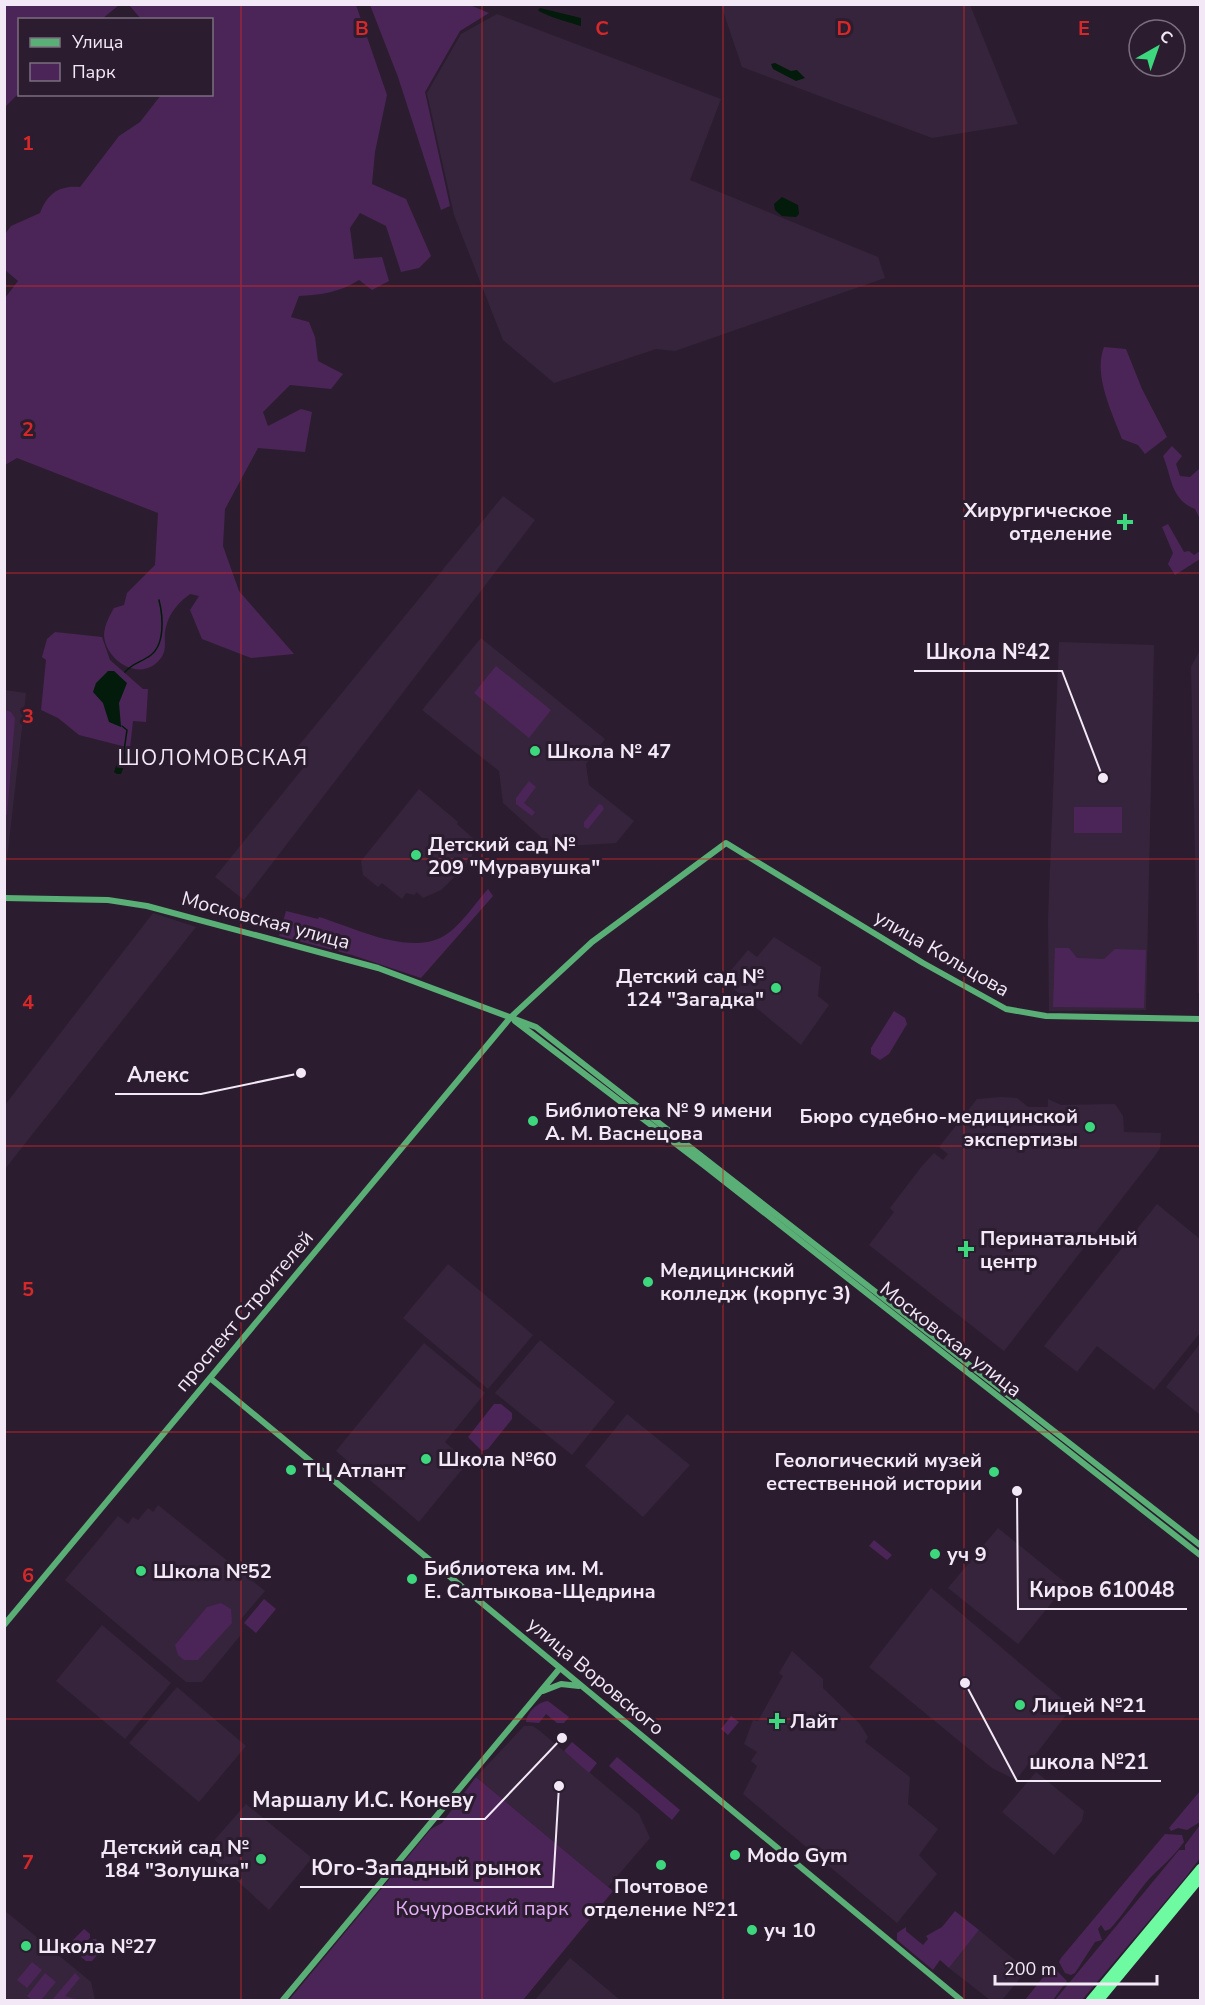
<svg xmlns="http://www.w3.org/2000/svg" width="1205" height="2005" font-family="'Nunito Sans',sans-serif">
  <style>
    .built { fill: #36243c }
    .green { fill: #4b2557 }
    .water { fill: #021b0a }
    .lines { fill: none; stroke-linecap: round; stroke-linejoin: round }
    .stream { stroke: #021b0a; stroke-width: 1.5 }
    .secondary { stroke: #59af76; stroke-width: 6 }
    .highway { stroke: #6dfaa1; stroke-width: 8 }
    .grid { fill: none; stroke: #d62828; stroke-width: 1.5; stroke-opacity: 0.55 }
    .poi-dot { fill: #3dd77e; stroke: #2b1d2f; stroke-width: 2 }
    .labels { text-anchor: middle; stroke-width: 6; stroke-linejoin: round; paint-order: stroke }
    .poi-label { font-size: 20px; font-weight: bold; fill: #f3e9f6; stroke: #2b1d2f; text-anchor: start }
    .street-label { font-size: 20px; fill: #f3e9f6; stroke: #2b1d2f }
    .park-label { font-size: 20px; fill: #e6aff9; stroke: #2b1d2f }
    .neighbourhood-label { font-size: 21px; letter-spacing: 1.5px; fill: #f3e9f6; stroke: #2b1d2f }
    .grid-label { font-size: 20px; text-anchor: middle; font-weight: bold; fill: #d62828; stroke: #2b1d2f; stroke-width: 6; stroke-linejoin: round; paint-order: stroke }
    .leader { fill: none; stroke: #f3e9f6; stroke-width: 2 }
    .callout-dot { fill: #f3e9f6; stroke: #2b1d2f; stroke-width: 2 }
    .callout-label { font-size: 21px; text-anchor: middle; font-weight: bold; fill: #f3e9f6; stroke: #2b1d2f; stroke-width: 6; stroke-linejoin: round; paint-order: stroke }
  </style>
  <rect width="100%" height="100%" fill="#2b1d2f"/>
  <!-- built -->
  <path class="built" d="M721,5h249l48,119 -86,14 -190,-71z
    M497,14l224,85 -31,81 188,77 7,21 -210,73 -19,-2 -102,34 -51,-43 -49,-125 -27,-122 34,-59z
    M503,496l32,24 -291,380 -29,-23 89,-110 -8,-18z
    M481,638l124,101 -19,25 3,21 45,36 -18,22 -64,4 -49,-44 -4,-32 -77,-61z
    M1059,642l95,3 -8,365 -97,1 -1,-92z
    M1200,650v343h-2l-7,-326z
    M5,690l21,3 -21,183z
    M419,789l39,33 -1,2 17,15 -2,17 -8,12 -23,22 -18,8 -6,-6 -3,3 -8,-2 -4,6 -20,-16 -4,4 -15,-12 -2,-14z
    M153,913l43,14 -191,242v-64z
    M774,937l47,30 -3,29 11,9 -28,40 -78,-65 25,-30 9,7z
    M1001,1097l16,1 11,9h20v-8l13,6 54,-1 8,12 1,16 37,1 -1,15 -6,9 -150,194 -135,-106 25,-33 -4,-4 32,-42 12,-13 9,7 5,-6 -9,-7 38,-48z
    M1157,1204l43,35v94l-46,57 -57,-44 -20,26 -33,-26z
    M448,1264l85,71 -45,54 -85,-71z
    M540,1340l75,62 -43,53 -77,-62z
    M424,1343l61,50 -40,49 23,20 -49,60 -83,-71z
    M1199,1345l1,1v69l-34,-28z
    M627,1414l63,51 -47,52 -58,-51z
    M158,1505l107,86 -25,29v16l-38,46h-16l-121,-102 53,-64 10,8 5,-7 5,3 10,-12 5,4z
    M998,1528l69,56 -49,60 -70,-56z
    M931,1588l130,110 5,17 -50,65 -24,-12 -123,-101z
    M102,1625l69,58 -46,56 -69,-58z
    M792,1651l31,28v9l37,36 8,13 -3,5 45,35 -2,27 30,25 -19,26 18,19 -40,49 -154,-129 14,-28 -6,-5 6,-9 -13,-8 9,-24 5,1 25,-45 -4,-3z
    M177,1687l69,59 -47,56 -70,-59z
    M524,1726h9l7,5 99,83 11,24 -42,49 -132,-110z
    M1036,1772l48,39 -2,10 -28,34 -52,-43z
    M246,1804l66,54 -43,52 -64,-59z
    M4,1910l87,72 4,18h-90z
    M979,1930l48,40 -25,30h-12l-41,-32z
    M570,1958l50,42h-85z"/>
  <!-- green -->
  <path class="green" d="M5,4h114v1l-17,14 -82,1 -1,73 -14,14z
    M129,5h227l31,90 -12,57 -3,32 34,15 25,57 -12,12 -18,4 -15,-46 -26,-13 -10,15 4,31 28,-2 7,24 -17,9 -13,-10c-18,12 -39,15 -60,16l-8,21 18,5 6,15 3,24 25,13 -12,15 -41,-4 -27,27 5,14 33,-17 11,3 -7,40 -47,-4 -33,61 -2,37 16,45 55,63 -43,4 -49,-19 -12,-29 9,-14 -9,-2c-11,8 -21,19 -24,33 -4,14 5,25 -12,38 -21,14 -50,-8 -50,-31 1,-10 5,-17 10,-26l10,-3 3,-12 28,-28 3,-52 -141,-55 -12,7v-167l13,-17 -13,-11v-36l6,-8 29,-13c7,-19 19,-28 40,-26l39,-51 21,-14 21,-27 51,-1v-74l-71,-1z
    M370,5h100l19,8 -29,18 -35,61 25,114 -9,4 -43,-133z
    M1104,347l22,2 16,40 25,48 -22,17 -7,-9 -16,-6c-10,-27 -29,-64 -18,-92z
    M1172,446l10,10 -6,8 4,12 10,1 10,-9v51l-5,-10c-25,-10 -23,-32 -32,-53z
    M1168,524l16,28 5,-1 5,4 6,-4v8l-25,16 -7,-11 5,-11 -11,-26z
    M55,632l47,5 8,23 33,29h5l-2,33 -13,-1 -3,27 -51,-13 -21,-17 -17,-8 5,-50 -4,-3 5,-18z
    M496,666l55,44 -22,28 -55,-45z
    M5,710l6,2 4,6 -8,97 -3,-1z
    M529,781l7,6 -12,16 11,9 -3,4 -16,-12v-6z
    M599,804l3,1 2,4 -16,20 -4,-2v-5z
    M1074,807h48v26h-48z
    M488,889l5,7 -72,82 -69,-23 -73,-19 7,-25 32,8 1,-2c37,11 93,41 128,17 16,-11 28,-31 41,-45z
    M1055,948h14l8,10 27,1 11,-10 31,1 -2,58 -91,-1z
    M894,1011l11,7 2,6 -18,30 -9,6 -9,-6v-6z
    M494,1404h7l11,9v6l-24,30 -6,2 -14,-14z
    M874,1540l18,15 -5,5 -18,-14z
    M264,1599l12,10 -20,24 -12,-10z
    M221,1603l10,6 1,14 -34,37h-14l-6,-5 -3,-10 32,-38z
    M548,1701l21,16 -5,6h-7l-11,-9 -7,9 -13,-1c1,-10 12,-20 22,-21z
    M731,1716l8,6 -11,13 -7,-6z
    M572,1742l25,21 -8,10 -25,-22z
    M617,1757l63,53 -8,10 -63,-54z
    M476,1777l137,114 -90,109h-234l142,-171 11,-6z
    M1200,1791v31l-13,8 -9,-2 -7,3 -2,-3z
    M1200,1825v33l-15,20 -103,122h-27l110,-133 14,-17h6v-5z
    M1165,1834l17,1 2,7c-10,14 -23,25 -34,36 -13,14 -25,35 -40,51l-5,2 -4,-6 -3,4 4,11 -7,2 -20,31 -4,2 -6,-2 -6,-11 2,-4z
    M955,1911l24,19 -30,38 -9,-8 -7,10 -36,-30v-7l9,-6v4l17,14 5,-6 -2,-3 16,-9z
    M84,1929l6,5v4l-15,14 -6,-4v-4z
    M93,1939h3l7,9 -11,13h-6l-5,-4z
    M32,1962l10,8 -15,18 -10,-8z
    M1056,1970l11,11 -14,19h-28l23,-29z
    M45,1973l11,9 -15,18h-9l-5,-4z
    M75,1973l5,5 -15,18 13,4h-26z"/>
  <!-- water -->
  <path class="water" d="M540,8l41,10v8c-9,-3 -36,-10 -43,-16z
    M775,63l16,8 6,-1 8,8 -9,3 -23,-12 -2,-5z
    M782,197l16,8 1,9 -3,3 -14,-1 -7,-6 -1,-6z
    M108,671h6l13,12 -8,20 2,24 -12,-5 -6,-19 -10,-11 3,-9z
    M121,751l5,1 -1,12 -4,10h-4l-3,-2z"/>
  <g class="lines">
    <!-- stream -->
    <path class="stream" d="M125,672c8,-9 14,-9 23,-15 18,-10 15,-41 11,-57
      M122,726l5,4 -3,21"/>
    <!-- secondary -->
    <path class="secondary" d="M4,898l104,2 39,6 231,62 158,59 664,518
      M515,1021l190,145 495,389
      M210,1378l751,622
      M4,1625l506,-607 82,-76 134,-99 197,120 83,46 40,7 154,3
      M543,1691l18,-7 18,2
      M283,2000l277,-332"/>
    <!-- highway -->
    <path class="highway" d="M1090,2000l110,-132
      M1100,2000l100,-121"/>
  </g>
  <!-- grid -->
  <path class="grid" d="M241,4v1996M482,4v1996M723,4v1996M964,4v1996M4,286h1196M4,573h1196M4,859h1196M4,1146h1196M4,1432h1196M4,1719h1196"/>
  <!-- markers -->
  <g class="poi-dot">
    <path d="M1122 513h6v6h6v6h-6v6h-6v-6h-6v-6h6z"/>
    <circle cx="535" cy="751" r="6"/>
    <circle cx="416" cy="855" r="6"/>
    <circle cx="776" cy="988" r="6"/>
    <circle cx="533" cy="1121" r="6"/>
    <circle cx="1090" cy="1127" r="6"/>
    <path d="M963 1240h6v6h6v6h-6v6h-6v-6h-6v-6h6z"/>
    <circle cx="648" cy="1282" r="6"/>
    <circle cx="426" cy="1459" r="6"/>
    <circle cx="291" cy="1470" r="6"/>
    <circle cx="994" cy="1472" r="6"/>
    <circle cx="935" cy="1554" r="6"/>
    <circle cx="141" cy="1571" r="6"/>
    <circle cx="412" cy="1579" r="6"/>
    <circle cx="1020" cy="1705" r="6"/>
    <path d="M774 1712h6v6h6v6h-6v6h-6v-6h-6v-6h6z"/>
    <circle cx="735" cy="1855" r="6"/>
    <circle cx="261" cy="1859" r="6"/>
    <circle cx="661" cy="1865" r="6"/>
    <circle cx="752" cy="1930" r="6"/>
    <circle cx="26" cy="1946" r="6"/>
  </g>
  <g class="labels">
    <!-- poi labels -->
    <g class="poi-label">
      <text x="1112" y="517" text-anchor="end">Хирургическое<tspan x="1112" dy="23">отделение</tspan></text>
      <text x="547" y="758">Школа № 47</text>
      <text x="428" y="851">Детский сад №<tspan x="428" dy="23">209 "Муравушка"</tspan></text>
      <text x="764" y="983" text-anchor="end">Детский сад №<tspan x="764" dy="23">124 "Загадка"</tspan></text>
      <text x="545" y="1117">Библиотека № 9 имени<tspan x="545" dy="23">А. М. Васнецова</tspan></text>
      <text x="1078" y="1123" text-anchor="end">Бюро судебно-медицинской<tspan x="1078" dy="23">экспертизы</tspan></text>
      <text x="980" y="1245">Перинатальный<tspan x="980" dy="23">центр</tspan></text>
      <text x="660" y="1277">Медицинский<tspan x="660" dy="23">колледж (корпус 3)</tspan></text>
      <text x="438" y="1466">Школа №60</text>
      <text x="982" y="1467" text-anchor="end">Геологический музей<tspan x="982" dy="23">естественной истории</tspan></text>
      <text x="303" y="1477">ТЦ Атлант</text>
      <text x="947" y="1561">уч 9</text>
      <text x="424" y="1575">Библиотека им. М.<tspan x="424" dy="23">Е. Салтыкова-Щедрина</tspan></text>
      <text x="153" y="1578">Школа №52</text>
      <text x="1032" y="1712">Лицей №21</text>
      <text x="790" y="1728">Лайт</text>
      <text x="249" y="1854" text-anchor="end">Детский сад №<tspan x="249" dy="23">184 "Золушка"</tspan></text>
      <text x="747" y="1862">Modo Gym</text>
      <text x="661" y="1893" text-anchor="middle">Почтовое<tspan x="661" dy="23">отделение №21</tspan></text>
      <text x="764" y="1937">уч 10</text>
      <text x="38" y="1953">Школа №27</text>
    </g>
    <!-- street labels -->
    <g class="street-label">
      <text transform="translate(266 920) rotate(15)" y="7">Московская улица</text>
      <text transform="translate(942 953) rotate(30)" y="7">улица Кольцова</text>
      <text transform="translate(244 1311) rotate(-50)" y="7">проспект Строителей</text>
      <text transform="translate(951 1339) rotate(38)" y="7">Московская улица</text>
      <text transform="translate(596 1676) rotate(40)" y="7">улица Воровского</text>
    </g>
    <!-- park labels -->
    <g class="park-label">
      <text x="482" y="1915">Кочуровский парк</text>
    </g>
    <!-- neighbourhood labels -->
    <g class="neighbourhood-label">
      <text x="213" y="765">ШОЛОМОВСКАЯ</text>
    </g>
  </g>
  <g class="grid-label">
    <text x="362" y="35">B</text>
    <text x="602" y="35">C</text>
    <text x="844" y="35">D</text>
    <text x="1084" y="35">E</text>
    <text x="28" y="150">1</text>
    <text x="28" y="436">2</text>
    <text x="28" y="723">3</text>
    <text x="28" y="1009">4</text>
    <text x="28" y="1296">5</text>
    <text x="28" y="1582">6</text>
    <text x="28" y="1869">7</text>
  </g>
  <!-- callouts -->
  <path class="leader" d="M1103 778L1062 671H914M301 1073L201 1094H115M1017 1491L1018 1609H1187M965 1683L1017 1781H1161M562 1738L485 1819H240M559 1786L553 1887H300"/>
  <g class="callout-dot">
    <circle cx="1103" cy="778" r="6"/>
    <circle cx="301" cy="1073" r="6"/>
    <circle cx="1017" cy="1491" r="6"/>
    <circle cx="965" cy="1683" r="6"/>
    <circle cx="562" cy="1738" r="6"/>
    <circle cx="559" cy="1786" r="6"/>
  </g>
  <g class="callout-label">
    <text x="988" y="659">Школа №42</text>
    <text x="158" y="1082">Алекс</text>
    <text x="1102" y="1597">Киров 610048</text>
    <text x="1089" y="1769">школа №21</text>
    <text x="363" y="1807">Маршалу И.С. Коневу</text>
    <text x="426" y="1875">Юго-Западный рынок</text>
  </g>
  <!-- border -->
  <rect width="1205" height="2005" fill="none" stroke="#f3e9f6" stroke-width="12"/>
  <!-- legend -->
  <rect x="18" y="18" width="195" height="78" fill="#2b1d2f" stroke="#7b6f7f" stroke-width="1.5"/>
  <rect x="30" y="38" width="30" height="9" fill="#59af76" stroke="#7b6f7f" stroke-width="1.5"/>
  <text x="72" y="48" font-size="18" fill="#f3e9f6">Улица</text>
  <rect x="30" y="63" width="30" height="18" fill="#4b2557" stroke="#7b6f7f" stroke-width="1.5"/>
  <text x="72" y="78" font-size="18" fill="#f3e9f6">Парк</text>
  <!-- north arrow -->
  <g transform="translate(1157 48) rotate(40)"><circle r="28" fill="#2b1d2f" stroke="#7b6f7f" stroke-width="1.5"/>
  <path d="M0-4.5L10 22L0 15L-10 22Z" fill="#3dd77e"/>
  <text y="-9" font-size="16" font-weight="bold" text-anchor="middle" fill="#f3e9f6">С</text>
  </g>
  <!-- scale -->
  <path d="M995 1975v9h162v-9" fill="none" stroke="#f3e9f6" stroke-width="3"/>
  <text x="1004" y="1975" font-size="18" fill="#f3e9f6" stroke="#2b1d2f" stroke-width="4.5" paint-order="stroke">200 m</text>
</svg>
